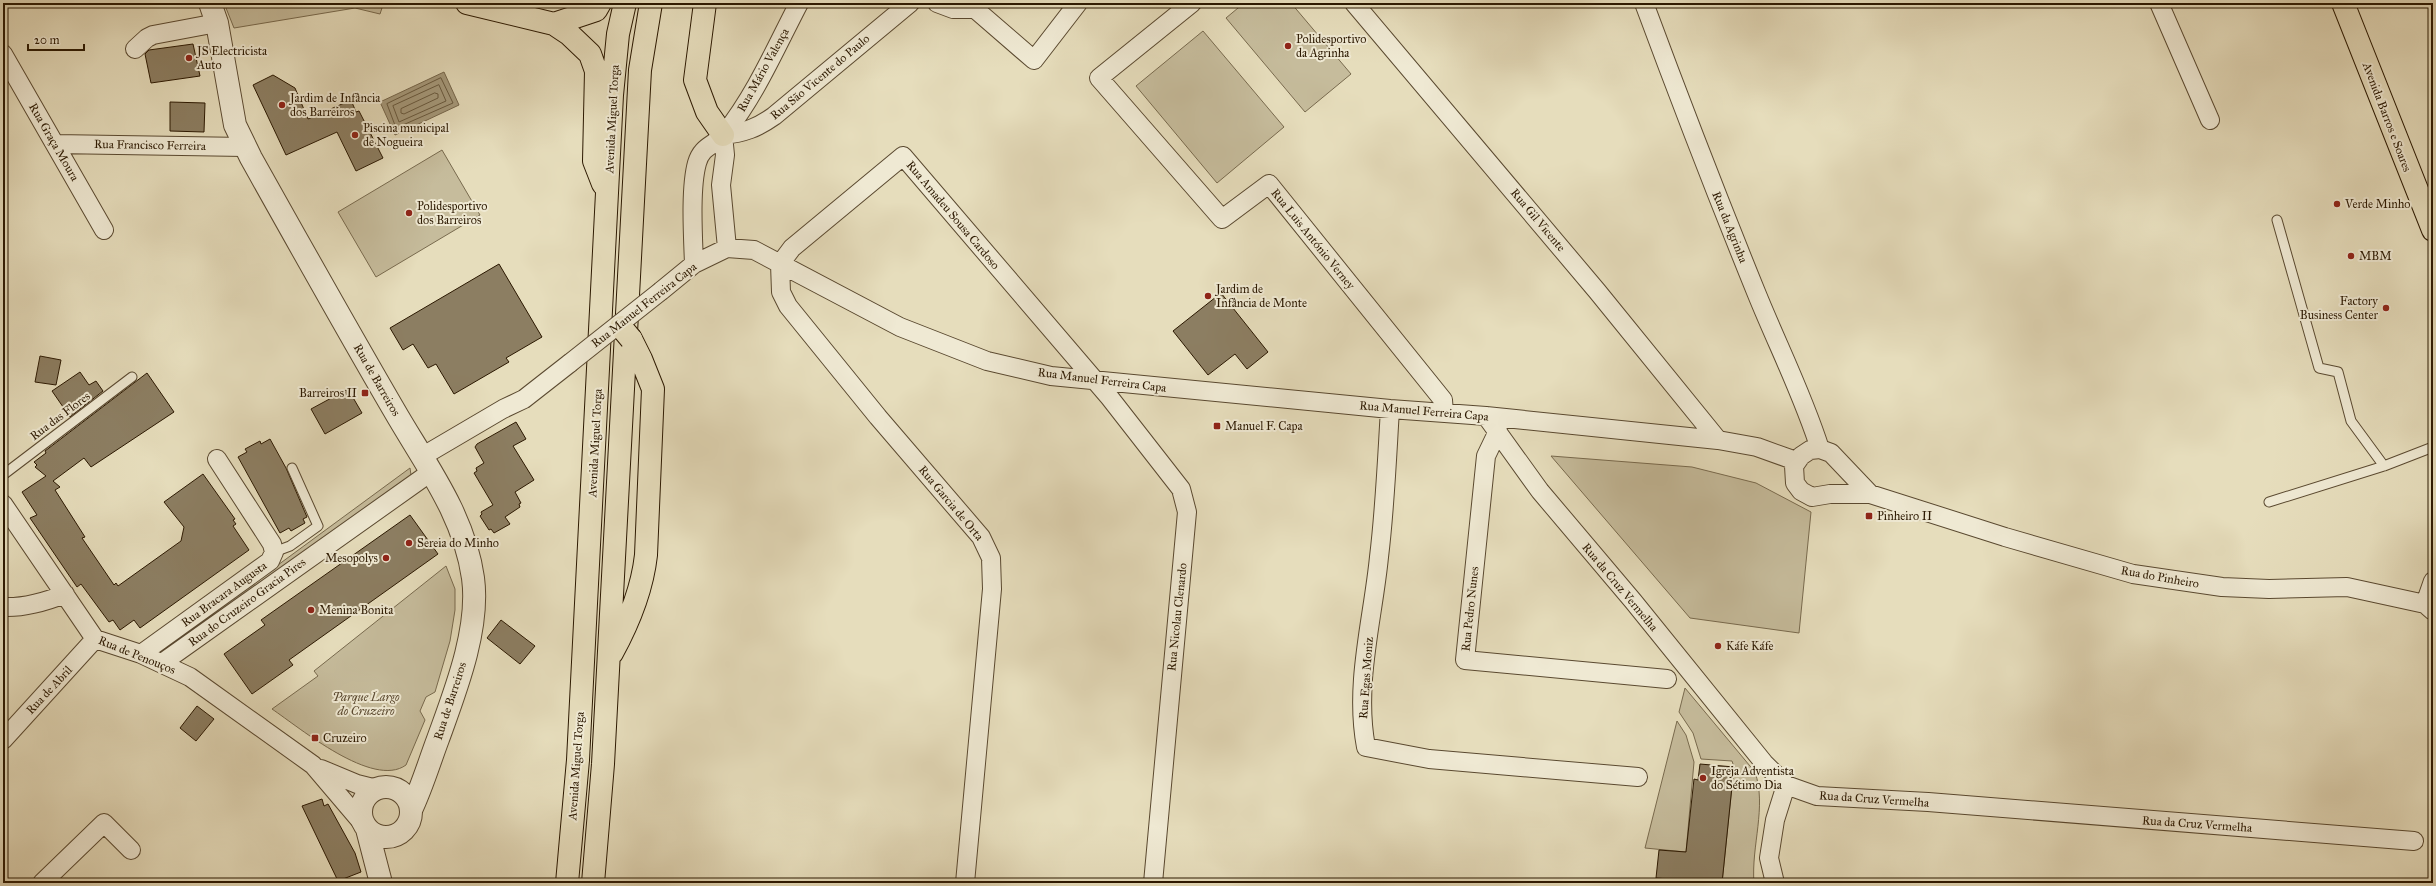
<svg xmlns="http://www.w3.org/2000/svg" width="2436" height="886" font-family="'IM FELL Great Primer',serif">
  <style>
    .green { fill: #c6bc9c; stroke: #786a4e }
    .water { fill: #a69a7c; stroke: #75664b }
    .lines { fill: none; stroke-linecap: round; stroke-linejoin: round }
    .shore { stroke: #68593e; stroke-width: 1 }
    .building { fill: #8c7e62; stroke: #2b1801 }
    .service-casing { stroke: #5a4930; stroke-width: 11 }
    .minor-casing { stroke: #5a4930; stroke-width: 20 }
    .tertiary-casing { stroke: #5a4930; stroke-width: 24 }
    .primary-casing { stroke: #2b1801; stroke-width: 24 }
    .trunk-casing { stroke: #2b1801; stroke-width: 24 }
    .service { stroke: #efe9d3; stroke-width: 9 }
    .minor { stroke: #efe9d3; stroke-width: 18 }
    .tertiary { stroke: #efe9d3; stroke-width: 22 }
    .primary { stroke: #e6ddbc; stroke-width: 22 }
    .trunk { stroke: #e6ddbc; stroke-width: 22 }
    .minor-bridge-casing { stroke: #5a4930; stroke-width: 20; stroke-linecap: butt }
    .trunk-bridge-casing { stroke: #2b1801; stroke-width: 24; stroke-linecap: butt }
    .minor-bridge { stroke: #efe9d3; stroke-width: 18 }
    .trunk-bridge { stroke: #e6ddbc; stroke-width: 22 }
    .poi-dot { fill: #8f2418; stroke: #efe9d3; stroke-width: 1.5 }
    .labels { text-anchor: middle; stroke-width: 4; stroke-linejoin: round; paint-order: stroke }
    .poi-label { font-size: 12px; fill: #2b1801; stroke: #efe9d3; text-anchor: start }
    .street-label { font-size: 12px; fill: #2b1801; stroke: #efe9d3 }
    .park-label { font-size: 12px; font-style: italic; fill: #5a4930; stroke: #efe9d3 }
  </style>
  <rect width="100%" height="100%" fill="#e6ddbc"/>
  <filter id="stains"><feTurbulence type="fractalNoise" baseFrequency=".005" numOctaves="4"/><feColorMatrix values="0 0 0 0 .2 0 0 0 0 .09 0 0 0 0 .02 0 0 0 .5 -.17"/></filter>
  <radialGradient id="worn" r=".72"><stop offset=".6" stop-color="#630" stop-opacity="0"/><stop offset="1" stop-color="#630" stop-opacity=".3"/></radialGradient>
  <!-- green -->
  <path class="green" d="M224,3h139l19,5 -2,6 -25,-6 -121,20z
    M1244,3h47l60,71 -46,38 -79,-94z
    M1203,31l81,96 -67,56 -81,-97z
    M442,150l38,65 -104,62 -38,-65z
    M1551,456l141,11 64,16 55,29 -12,121 -109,-15z
    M410,468l1,7 -225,161 -2,-2z
    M446,566l9,23v21l-5,31 -15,51 -9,5 -6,14 5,9 -19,45c-33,24 -106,-37 -134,-56l46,-33 -4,-5z
    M1685,688l70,84c12,35 -4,74 -1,111h-32l12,-116 -2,-6 -31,-2 -8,-26 -14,-21z
    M1677,721l9,14 8,27 -8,90 -41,-4z"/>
  <!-- water -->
  <path class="water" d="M444,72l15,33 -64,30 -15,-33z"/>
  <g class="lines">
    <!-- shore -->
    <path class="shore" d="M441,78l12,25 -57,25 -9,-24z
      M439,85l7,16 -47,21 -6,-16z
      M435,93l3,1v4l-34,16 -3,-1v-4z"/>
  </g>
  <!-- building -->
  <path class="building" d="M193,44l7,32 -49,7 -6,-29 4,-4z
    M273,75l22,13 13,31 43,-19 5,12 3,-1 24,47 -27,13 -19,-39 -51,23 -33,-70z
    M170,102l35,1 -1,29 -34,-1z
    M499,264l43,73 -36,21 3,4 -55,32 -18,-30 -8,4 -15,-24 -10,6 -13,-22z
    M1221,293l47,59 -21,17 -12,-15 -27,21 -35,-44z
    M40,356l21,4 -5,25 -21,-3z
    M80,372l9,13 7,-4 7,10 -33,26 -18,-26z
    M147,373l27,39 -83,55 -7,-9 -31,23 7,6 -5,3 30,47 -3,1 32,47 2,-2 2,3 63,-45 3,-14 -20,-25 39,-28 32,45 -2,1 3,4 -3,2 16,24 -109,78 -6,-8 -14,10 -7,-10 -4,2 -28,-38 -4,3 -47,-69 7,-3 -15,-23 24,-16 -11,-9 2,-2 -3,-3 12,-9 -1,-2z
    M348,389l14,24 -37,21 -14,-25z
    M516,422l10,17 -13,7 21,34 -19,12 6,11 -2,1 1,3 -15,10 5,7 -16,9 -3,-4 -2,1 -9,-14 2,-2 -1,-2 12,-7 -19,-32 3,-2 -1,-3 8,-5 -9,-16 2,-3z
    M270,439l16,29 21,49 -4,2 2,4 -14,8 -2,-3 -9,5 -42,-76 9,-5 -2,-3 15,-8 1,3z
    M410,515l28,39 -149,106 4,5 -41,29 -28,-40 41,-29 -4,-5z
    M501,620l34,26 -15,18 -33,-26z
    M197,706l17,13 -18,22 -16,-13z
    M1700,764l34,3 -12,116 -66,-5 3,-28 27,2 8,-73 4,1z
    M322,799l2,7 4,-2 27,49 6,19 -23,9 -36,-75z"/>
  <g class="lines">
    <defs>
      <path id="service" d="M2277,220l42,148 19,4 13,49 33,45
        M3,475l129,-98
        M2269,502l115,-36 49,-19
        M274,552l16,-6 28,-20 -26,-58"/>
      <path id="minor" d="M937,3l16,6h22l59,51 44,-57
        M1192,3l-93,75 123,141 47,-35 174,216 1,13
        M1354,3l243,288 121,149
        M1644,3c36,97 73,193 112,289 21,52 47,103 64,157
        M2159,3l51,117
        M135,49l12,-11 6,-3 64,-12
        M3,54l101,176
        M723,135c21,-2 34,-7 51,-19l136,-113
        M723,135l2,20 -4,30 6,63
        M55,144l190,3
        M694,264c-1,-27 -4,-76 3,-101 5,-18 18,-17 28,-30 31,-39 51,-86 74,-130
        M661,291l33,-27 33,-16 27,2 146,77 87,34 64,15 339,33 96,7 232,24 39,7 39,14
        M1390,409c-3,49 -5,99 -11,148 -6,62 -25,127 -13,190l63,12 209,18
        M1486,416l54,75 93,110 131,162 22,22 31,11 111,6 486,39
        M1498,431l-12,25 -21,204 202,19
        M423,456l80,-47 21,-10 46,-36
        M1870,494l-39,-41 -11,-4 -10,1 -9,6 -7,10 1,17 6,8 11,6 18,-3h40l135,43 128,37 89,13 47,2 78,-2 78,17 8,7
        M3,504l92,135 46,15 49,23 123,88 51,60
        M2425,604l8,-23
        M3,607c21,1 42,-5 62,-13
        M141,654l129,-93 4,-9 -2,-8 -55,-85
        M162,663l269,-191
        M3,740l92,-101
        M321,769l36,15 20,5
        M42,883l62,-60 27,27
        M965,883l27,-294 -1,-31 -10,-21 -103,-120 -90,-111 -7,-14 -1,-28 12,-16 111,-92 207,242 71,91 6,23 -34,371
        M1775,883l-6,-25 6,-38 11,-35"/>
      <path id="tertiary" d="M210,3l7,20 18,102 16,33c47,84 94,168 143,252 31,54 70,104 79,168 7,51 -18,114 -35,161 -9,24 -16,48 -27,71
        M361 812a25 25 0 1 1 50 0a25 25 0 1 1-50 0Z
        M367,829l14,54"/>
      <path id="primary" d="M2343,3l90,227"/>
      <path id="trunk" d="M467,3l87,21 15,10 21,20 6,17 -2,90 9,23
        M705,3l-10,77 12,32 16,23
        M554,24l42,-14 4,-7
        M612,653c17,-31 30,-62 34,-98l7,-166 -12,-30 -10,-20
        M567,883l11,-123 34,-665 6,-61 7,-31
        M593,883l10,-119 37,-694 11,-67"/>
    </defs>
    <!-- service casing -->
    <use href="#service" class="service-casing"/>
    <!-- minor casing -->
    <use href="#minor" class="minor-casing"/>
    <!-- tertiary casing -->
    <use href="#tertiary" class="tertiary-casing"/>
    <!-- primary casing -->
    <use href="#primary" class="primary-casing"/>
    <!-- trunk casing -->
    <use href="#trunk" class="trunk-casing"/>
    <!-- service -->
    <use href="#service" class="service"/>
    <!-- minor -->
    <use href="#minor" class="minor"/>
    <!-- tertiary -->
    <use href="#tertiary" class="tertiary"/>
    <!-- primary -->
    <use href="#primary" class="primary"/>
    <!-- trunk -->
    <use href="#trunk" class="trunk"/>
    <defs>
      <path id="minor-bridge" d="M570,363l91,-72"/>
      <path id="trunk-bridge" d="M621,327l10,12"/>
    </defs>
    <!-- minor-bridge casing -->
    <use href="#minor-bridge" class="minor-bridge-casing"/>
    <!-- trunk-bridge casing -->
    <use href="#trunk-bridge" class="trunk-bridge-casing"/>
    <!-- minor-bridge -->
    <use href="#minor-bridge" class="minor-bridge"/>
    <!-- trunk-bridge -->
    <use href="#trunk-bridge" class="trunk-bridge"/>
  </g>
  <!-- markers -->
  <g class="poi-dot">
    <circle cx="1288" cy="46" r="4"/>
    <circle cx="189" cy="58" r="4"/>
    <circle cx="282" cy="105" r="4"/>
    <circle cx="355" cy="135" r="4"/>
    <circle cx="2337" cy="204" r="4"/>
    <circle cx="409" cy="213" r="4"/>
    <circle cx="2351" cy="256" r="4"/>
    <circle cx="1208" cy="296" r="4"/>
    <circle cx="2386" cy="308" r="4"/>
    <rect x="361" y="389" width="8" height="8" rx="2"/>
    <rect x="1213" y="422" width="8" height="8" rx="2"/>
    <rect x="1865" y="512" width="8" height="8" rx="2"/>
    <circle cx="409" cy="543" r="4"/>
    <circle cx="386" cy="558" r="4"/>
    <circle cx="311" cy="610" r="4"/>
    <circle cx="1718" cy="646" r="4"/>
    <rect x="311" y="734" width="8" height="8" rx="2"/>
    <circle cx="1703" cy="778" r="4"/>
  </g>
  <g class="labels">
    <!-- poi labels -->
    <g class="poi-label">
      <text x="1296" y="43">Polidesportivo<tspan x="1296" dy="14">da Agrinha</tspan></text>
      <text x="197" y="55">JS Electricista<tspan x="197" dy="14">Auto</tspan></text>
      <text x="290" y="102">Jardim de Infância<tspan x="290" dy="14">dos Barreiros</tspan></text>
      <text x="363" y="132">Piscina municipal<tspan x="363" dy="14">de Nogueira</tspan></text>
      <text x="2345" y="208">Verde Minho</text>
      <text x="417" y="210">Polidesportivo<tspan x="417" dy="14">dos Barreiros</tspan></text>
      <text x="2359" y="260">MBM</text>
      <text x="1216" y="293">Jardim de<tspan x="1216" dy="14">Infância de Monte</tspan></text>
      <text x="2378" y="305" text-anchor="end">Factory<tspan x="2378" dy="14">Business Center</tspan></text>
      <text x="357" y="397" text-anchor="end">Barreiros II</text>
      <text x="1225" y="430">Manuel F. Capa</text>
      <text x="1877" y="520">Pinheiro II</text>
      <text x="417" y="547">Sereia do Minho</text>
      <text x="378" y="562" text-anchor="end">Mesopolys</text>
      <text x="319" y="614">Menina Bonita</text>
      <text x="1726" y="650">Káfe Káfe</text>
      <text x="323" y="742">Cruzeiro</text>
      <text x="1711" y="775">Igreja Adventista<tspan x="1711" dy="14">do Sétimo Dia</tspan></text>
    </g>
    <!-- street labels -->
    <g class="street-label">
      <text transform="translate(763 70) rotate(-61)" y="4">Rua Mário Valença</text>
      <text transform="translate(820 77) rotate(-40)" y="4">Rua São Vicente do Paulo</text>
      <text transform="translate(2387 117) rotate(69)" y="4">Avenida Barros e Soares</text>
      <text transform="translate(612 119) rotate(-87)" y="4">Avenida Miguel Torga</text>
      <text transform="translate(54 142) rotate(60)" y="4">Rua Graça Moura</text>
      <text transform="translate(150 145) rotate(1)" y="4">Rua Francisco Ferreira</text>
      <text transform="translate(953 215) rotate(50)" y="4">Rua Amadeu Sousa Cardoso</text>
      <text transform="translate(1538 220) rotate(50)" y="4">Rua Gil Vicente</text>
      <text transform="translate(1730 227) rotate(68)" y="4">Rua da Agrinha</text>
      <text transform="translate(1313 239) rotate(51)" y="4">Rua Luis António Verney</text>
      <text transform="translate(644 305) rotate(-38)" y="4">Rua Manuel Ferreira Capa</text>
      <text transform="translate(377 380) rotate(60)" y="4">Rua de Barreiros</text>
      <text transform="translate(1102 380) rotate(7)" y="4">Rua Manuel Ferreira Capa</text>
      <text transform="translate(1424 411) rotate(5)" y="4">Rua Manuel Ferreira Capa</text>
      <text transform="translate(60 416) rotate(-37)" y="4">Rua das Flores</text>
      <text transform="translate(595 443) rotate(-87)" y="4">Avenida Miguel Torga</text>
      <text transform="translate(951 503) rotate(50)" y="4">Rua Garcia de Orta</text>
      <text transform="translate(2160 577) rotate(10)" y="4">Rua do Pinheiro</text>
      <text transform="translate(1620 587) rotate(50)" y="4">Rua da Cruz Vermelha</text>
      <text transform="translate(224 594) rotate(-36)" y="4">Rua Bracara Augusta</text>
      <text transform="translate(247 602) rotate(-36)" y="4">Rua do Cruzeiro Gracia Pires</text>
      <text transform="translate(1470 609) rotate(-84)" y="4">Rua Pedro Nunes</text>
      <text transform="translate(1177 617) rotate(-84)" y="4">Rua Nicolau Clenardo</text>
      <text transform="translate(137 655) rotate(22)" y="4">Rua de Penouços</text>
      <text transform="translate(1366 678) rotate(-86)" y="4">Rua Egas Moniz</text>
      <text transform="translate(49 690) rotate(-47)" y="4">Rua de Abril</text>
      <text transform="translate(450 701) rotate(-72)" y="4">Rua de Barreiros</text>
      <text transform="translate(576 766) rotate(-86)" y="4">Avenida Miguel Torga</text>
      <text transform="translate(1874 799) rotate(4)" y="4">Rua da Cruz Vermelha</text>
      <text transform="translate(2197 824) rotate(4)" y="4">Rua da Cruz Vermelha</text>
    </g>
    <!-- park labels -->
    <g class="park-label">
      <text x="366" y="701">Parque Largo<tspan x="366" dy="14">do Cruzeiro</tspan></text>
    </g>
  </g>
  <!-- margin -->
  <rect width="2436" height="886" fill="none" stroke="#e6ddbc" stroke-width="16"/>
  <rect x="4" y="4" width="2428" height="878" fill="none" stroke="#2b1801" stroke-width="2"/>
  <rect x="8" y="8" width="2420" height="870" fill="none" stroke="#2b1801"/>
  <!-- scale -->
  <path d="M28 44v6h56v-6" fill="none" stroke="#2b1801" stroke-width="2"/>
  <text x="34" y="44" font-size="12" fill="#2b1801" stroke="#efe9d3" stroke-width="3" paint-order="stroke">20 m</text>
  <rect width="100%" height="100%" filter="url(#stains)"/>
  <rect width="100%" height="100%" fill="url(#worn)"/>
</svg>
